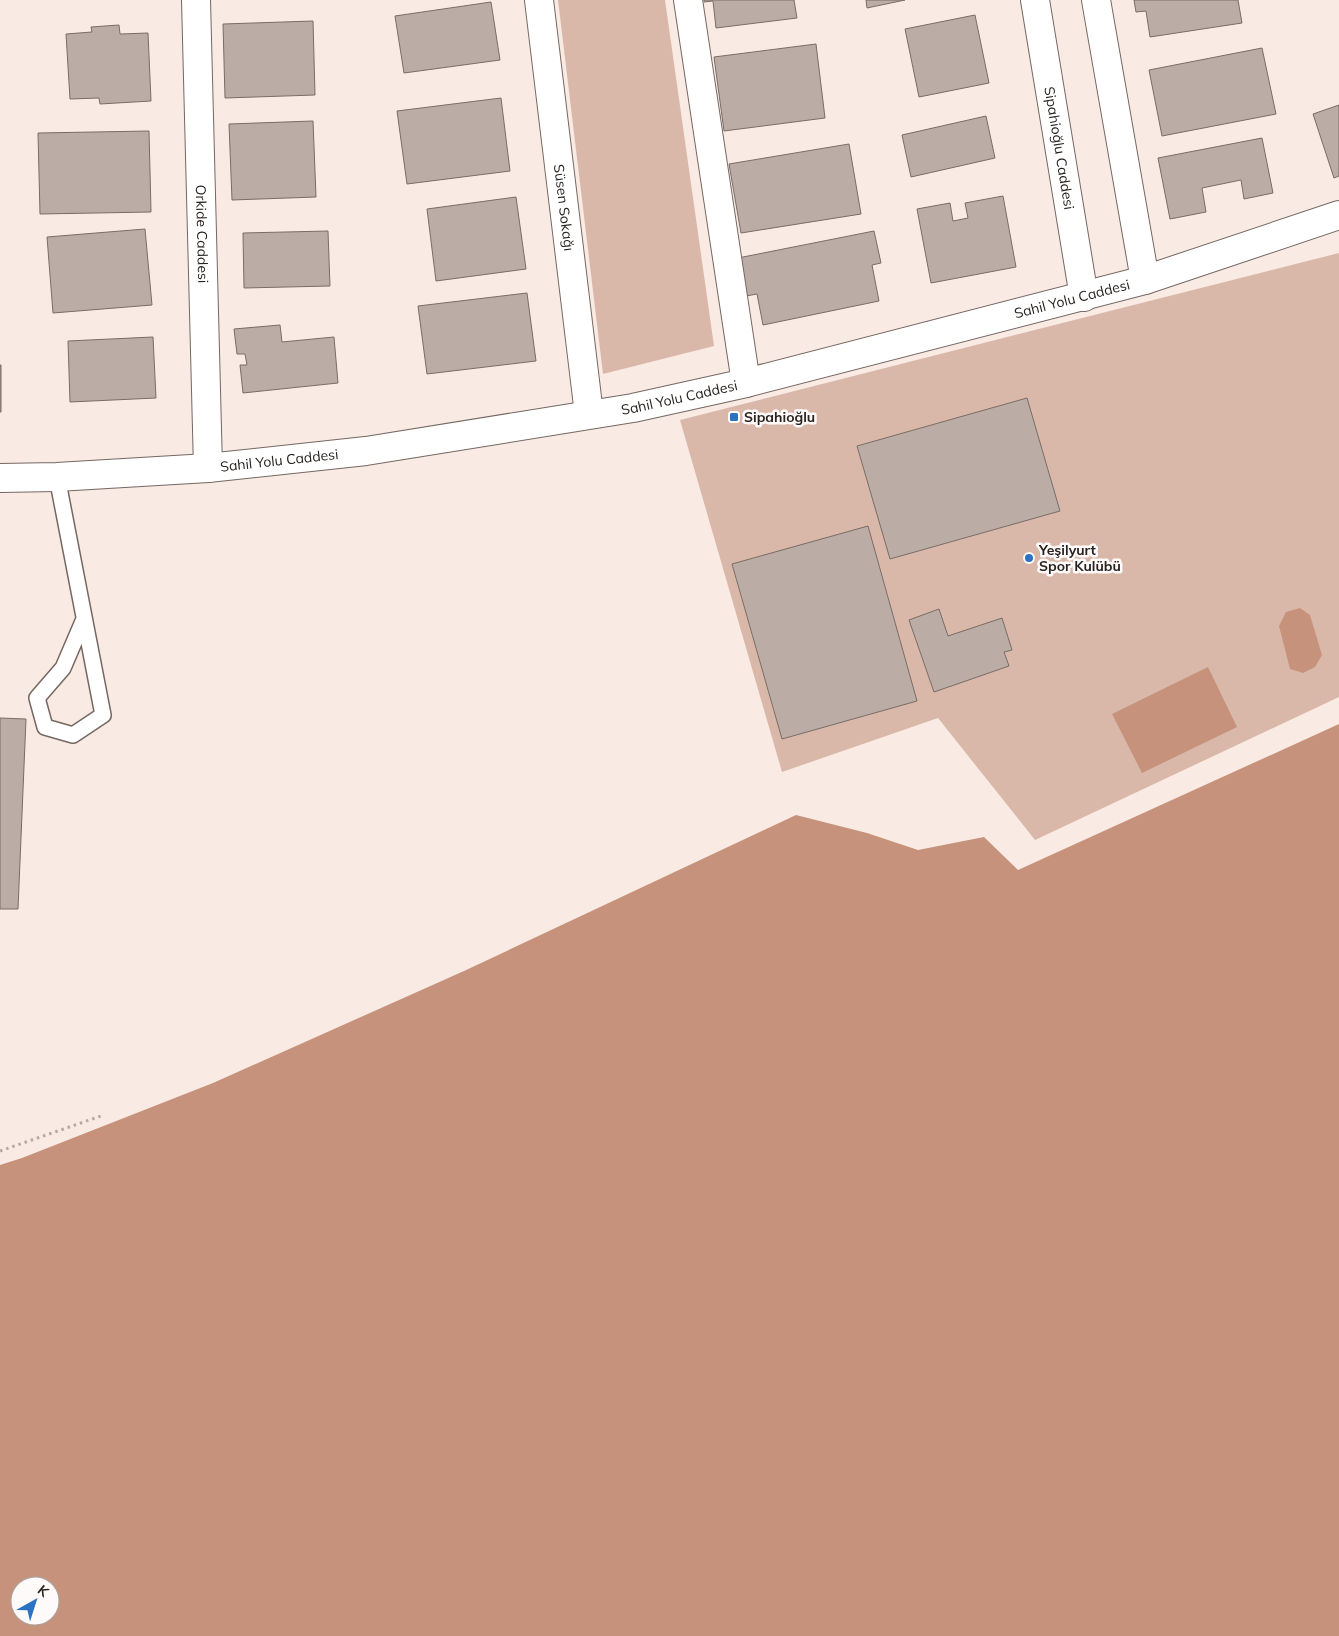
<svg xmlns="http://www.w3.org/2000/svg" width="1339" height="1636" font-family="Mulish,sans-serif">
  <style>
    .green { fill: #dab8a9 }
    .water { fill: #c7927b; fill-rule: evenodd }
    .building { fill: #bbada6; stroke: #796c66 }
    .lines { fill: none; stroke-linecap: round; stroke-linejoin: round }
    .service-casing { stroke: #756762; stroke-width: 18 }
    .minor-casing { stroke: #756762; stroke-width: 30 }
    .secondary-casing { stroke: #756762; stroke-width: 30 }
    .path { stroke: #b5a9a3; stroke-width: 3; stroke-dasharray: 2.5 4; stroke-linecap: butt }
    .service { stroke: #fff; stroke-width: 15 }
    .minor { stroke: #fff; stroke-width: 28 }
    .secondary { stroke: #fff; stroke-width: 28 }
    .poi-dot { fill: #2c72c3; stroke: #fdfaf9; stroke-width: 2 }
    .labels { text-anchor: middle; stroke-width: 5; stroke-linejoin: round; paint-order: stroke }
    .street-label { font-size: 14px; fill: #282320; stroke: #fdfaf9 }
    .poi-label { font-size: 14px; font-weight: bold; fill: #282320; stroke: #fdfaf9; text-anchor: start }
  </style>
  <rect width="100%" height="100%" fill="#f9eae3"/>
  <!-- green -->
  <path class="green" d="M558,0h107l49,346 -111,28z
    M1339,253v444l-304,143 -97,-122 -156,54 -102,-352z"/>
  <!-- water -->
  <path class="water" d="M1300,608l10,7 12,40 -7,12 -12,6 -13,-4 -11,-43 7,-14z
    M1208,667l29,60 -95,46 -30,-59z
    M1339,724v912h-1339v-471l22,-7 191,-75 251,-112 332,-156 71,18 51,17 66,-13 34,33zM20,1586h30v30h-30z"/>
  <!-- building -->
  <path class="building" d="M704,0h90l3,18 -81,10 -3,-27 -9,1z
    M866,0h39l-38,8z
    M1134,0h104l4,23 -92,14 -4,-26 -10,1z
    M491,2l9,58 -96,13 -9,-57z
    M975,15l14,68 -70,14 -14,-68z
    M313,21l2,74 -90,3 -2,-74z
    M119,25l1,9 28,-1 3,68 -51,3 -1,-6 -29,1 -4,-65 26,-2 -1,-5z
    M816,44l9,74 -101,13 -10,-74z
    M1262,48l14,66 -114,22 -13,-66z
    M501,98l9,73 -103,13 -10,-73z
    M1339,105v71l-5,2 -21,-64z
    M986,116l9,42 -84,19 -9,-42z
    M313,121l3,76 -84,3 -3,-76z
    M149,131l2,81 -111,2 -2,-81z
    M1262,138l11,55 -29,6 -3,-19 -39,8 4,24 -36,7 -12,-61z
    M849,144l12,70 -120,19 -12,-69z
    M1003,196l13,71 -85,16 -14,-74 33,-6 3,18 15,-3 -3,-15z
    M516,197l10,72 -90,12 -9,-72z
    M145,229l7,76 -99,8 -6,-76z
    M328,231l2,55 -86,2 -1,-55z
    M874,231l7,32 -9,2 7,36 -116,24 -6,-31 -11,2 -8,-38z
    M527,293l9,68 -109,13 -9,-68z
    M280,325l2,17 52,-5 4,46 -95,10 -3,-28h7l-2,-11h-8l-3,-25z
    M153,337l3,61 -86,4 -2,-61z
    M0,365h1v47h-1z
    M1027,398l33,113 -170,48 -33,-113z
    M868,526l49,175 -135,38 -50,-175z
    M939,609l9,27 54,-18 10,32 -8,2 5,14 -75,26 -25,-72z
    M0,718l26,1 -8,190h-18z"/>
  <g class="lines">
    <defs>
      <path id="service" d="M57,477l46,238 -30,20 -28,-8 -8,-29 26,-30 21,-49"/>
      <g id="minor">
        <path id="s1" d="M196,0l12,468"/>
        <path id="s2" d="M539,0l50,414"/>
        <path d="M688,0l58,383"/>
        <path d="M1145,280l194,-65"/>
      </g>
      <g id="secondary">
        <path id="s3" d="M1035,0l49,297"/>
        <path id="s4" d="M0,478l57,-1 151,-9 158,-17 267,-43 113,-25 399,-103 -49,-280"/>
      </g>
    </defs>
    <!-- service casing -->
    <use href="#service" class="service-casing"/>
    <!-- minor casing -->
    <use href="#minor" class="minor-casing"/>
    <!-- secondary casing -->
    <use href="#secondary" class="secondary-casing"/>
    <!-- path -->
    <path class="path" d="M0,1151l101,-35"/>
    <!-- service -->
    <use href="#service" class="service"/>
    <!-- minor -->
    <use href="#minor" class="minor"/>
    <!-- secondary -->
    <use href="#secondary" class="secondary"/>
  </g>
  <!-- markers -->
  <g class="poi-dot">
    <rect x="729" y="412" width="10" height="10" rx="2.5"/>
    <circle cx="1029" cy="558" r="5"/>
  </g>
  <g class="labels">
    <!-- street labels -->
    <g class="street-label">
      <text dy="5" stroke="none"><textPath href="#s3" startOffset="150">Sipahioğlu Caddesi</textPath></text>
      <text dy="5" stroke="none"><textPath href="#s2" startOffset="209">Süsen Sokağı</textPath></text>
      <text dy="5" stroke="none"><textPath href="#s1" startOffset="234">Orkide Caddesi</textPath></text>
      <text dy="5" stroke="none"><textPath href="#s4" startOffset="1090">Sahil Yolu Caddesi</textPath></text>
      <text dy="5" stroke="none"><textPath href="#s4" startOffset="685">Sahil Yolu Caddesi</textPath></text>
      <text dy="5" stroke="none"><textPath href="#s4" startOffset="280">Sahil Yolu Caddesi</textPath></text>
    </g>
    <!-- poi labels -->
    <g class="poi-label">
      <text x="744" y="422">Sipahioğlu</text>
      <text x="1039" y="555">Yeşilyurt<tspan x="1039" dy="16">Spor Kulübü</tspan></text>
    </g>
  </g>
  <!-- north arrow -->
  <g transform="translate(35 1601) rotate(39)"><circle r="24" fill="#fdfaf9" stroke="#a8a4a2"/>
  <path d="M0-4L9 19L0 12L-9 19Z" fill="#2c72c3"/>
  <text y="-8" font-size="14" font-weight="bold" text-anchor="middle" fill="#282320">K</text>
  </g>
</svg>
